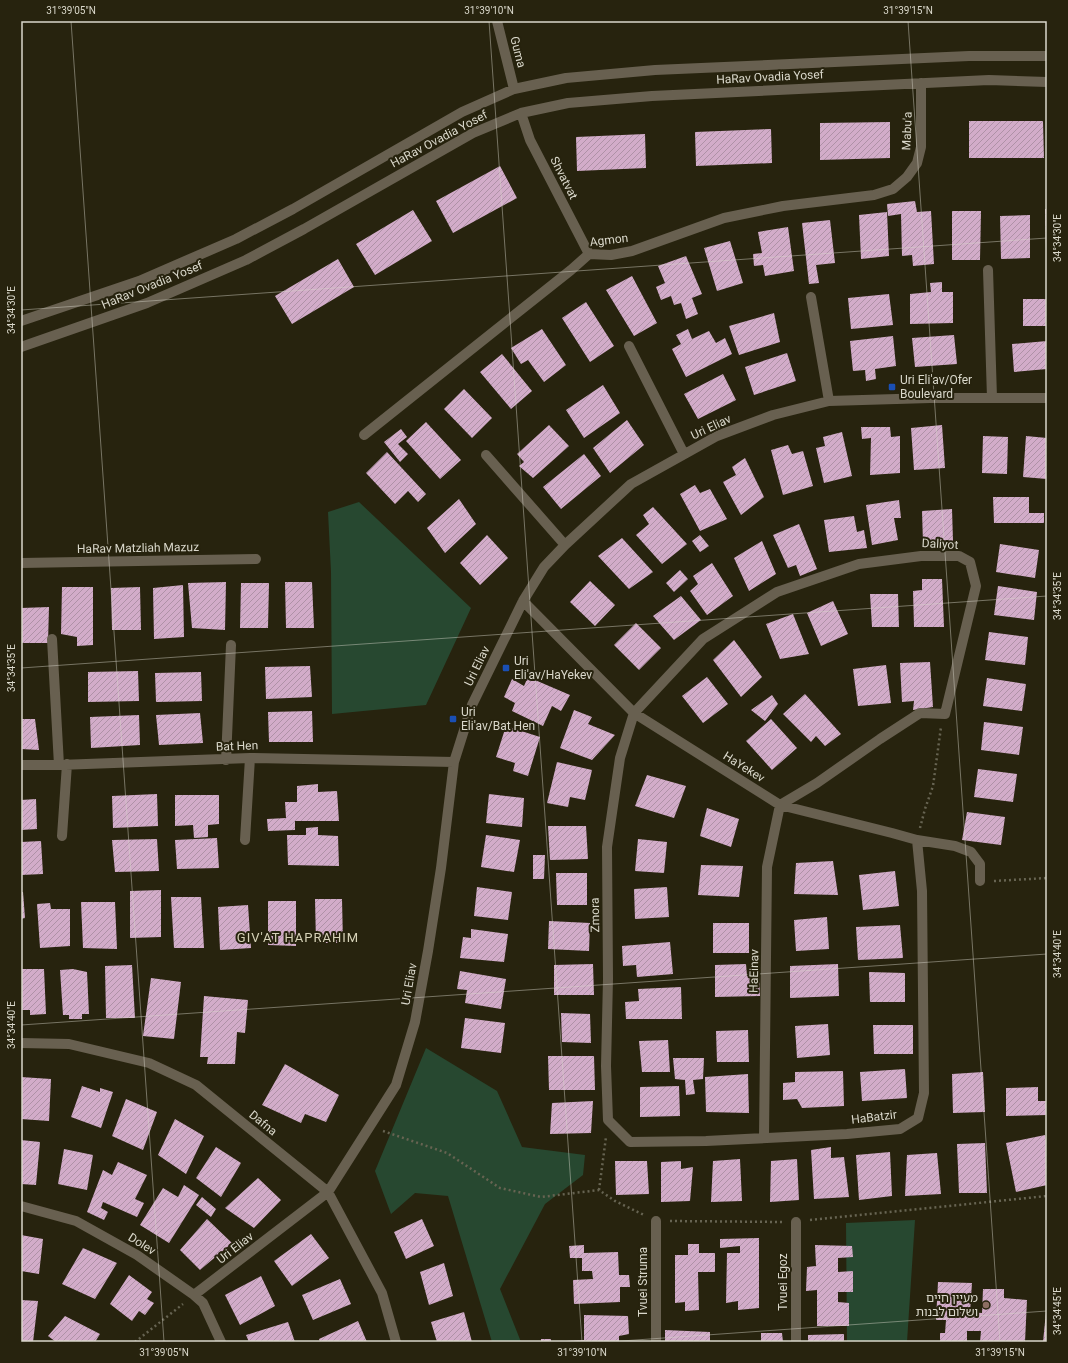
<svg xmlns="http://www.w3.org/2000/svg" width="1068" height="1363" font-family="Roboto,'Noto Sans Hebrew',sans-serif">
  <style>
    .green { fill: #274830 }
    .building { fill: url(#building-hatch) }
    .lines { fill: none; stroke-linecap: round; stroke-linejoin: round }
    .path { stroke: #676452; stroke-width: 2.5; stroke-dasharray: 2 3; stroke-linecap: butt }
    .minor { stroke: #686050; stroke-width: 10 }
    .ticks { fill: none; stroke: #dad8cb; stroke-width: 1; stroke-opacity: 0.45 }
    .transit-dot { fill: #1a4fb4; stroke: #27230e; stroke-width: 1.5 }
    .education-dot { fill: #8d6e63; stroke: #27230e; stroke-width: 1.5 }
    .labels { text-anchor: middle; stroke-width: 4; stroke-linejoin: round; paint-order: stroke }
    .street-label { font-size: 12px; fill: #dad8cb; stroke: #27230e }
    .poi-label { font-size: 12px; fill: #dad8cb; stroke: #27230e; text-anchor: start }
    .neighbourhood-label { font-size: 13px; letter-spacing: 1px; fill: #d7d3b8; stroke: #27230e }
    .neatline { fill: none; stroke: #dad8cb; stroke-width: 1.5 }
    .ticks-label { font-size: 10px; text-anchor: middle; fill: #dad8cb }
  </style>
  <defs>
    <pattern id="building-hatch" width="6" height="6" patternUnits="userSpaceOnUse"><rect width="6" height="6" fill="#d2acc9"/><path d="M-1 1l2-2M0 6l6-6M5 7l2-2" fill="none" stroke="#ae91a6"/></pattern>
  </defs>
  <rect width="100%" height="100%" fill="#27230e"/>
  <!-- green -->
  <path class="green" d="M359,502l112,106 -45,97 -94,9 -1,-142 -3,-60z
    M426,1048l71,43 25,56 63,8 -2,20 -38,29 -45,85 21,53h-29l-44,-146 -33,-3 -24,21 -16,-43z
    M915,1220l-8,122h-60l-1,-119z"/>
  <!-- building -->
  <path class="building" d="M969,121h74l1,37h-75z
    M890,122v36l-70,2v-37z
    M771,129l1,34 -76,3 -1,-34z
    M645,134l1,34 -69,3 -1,-34z
    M500,166l17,32 -64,35 -17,-32z
    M915,201l2,11 14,-1 3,53 -21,2 -1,-11 -10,1 -1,-42 -13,2 -1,-12z
    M1045,209h2v39h-1z
    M413,210l19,31 -57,34 -19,-31z
    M952,211h29l-1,49h-28z
    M887,212l2,44 -28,3 -2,-44z
    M1030,215v43l-29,1 -1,-43z
    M830,220l5,43 -19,2 3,18 -10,1 -7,-61z
    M788,227l6,44 -29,5 -2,-11 -9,1 -1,-12 9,-1 -4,-21z
    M730,241l13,42 -26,8 -13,-43z
    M686,256l16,38 -10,4 6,16 -12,5 -5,-16 -7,2 -3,-9 -10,4 -5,-13 9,-4 -7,-17z
    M338,259l16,28 -62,37 -17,-28z
    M632,276l25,47 -23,13 -28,-46z
    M942,282v10h11v31l-43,1v-30l21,-2 -1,-9z
    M889,294l4,31 -42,4 -3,-31z
    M1023,299h24v27h-24z
    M586,302l28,44 -24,16 -28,-44z
    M774,313l6,29 -41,13 -10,-29z
    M542,329l24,36 -22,17 -16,-22 -7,4 -10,-16z
    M688,329l4,10 17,-8 7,12 9,-5 7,16 -46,23 -14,-28 9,-5 -5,-9z
    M954,335l3,29 -42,3 -3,-29z
    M893,336l3,30 -21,3 1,10 -10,2 -1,-11 -12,1 -3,-30z
    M1047,341v28l-33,3 -2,-28z
    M787,353l9,28 -42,14 -9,-28z
    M502,354l30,37 -21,18 -31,-37z
    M723,374l13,26 -38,19 -14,-25z
    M603,385l17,28 -36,25 -18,-28z
    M464,389l28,29 -20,20 -28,-29z
    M627,420l17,25 -34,28 -17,-25z
    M426,422l35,38 -21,19 -34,-38z
    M549,425l20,21 -36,32 -14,-12 5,-4 -7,-8z
    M942,425l3,43 -31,2 -3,-42z
    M861,427h29l1,10 9,-1v37l-30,2 1,-37 -9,1z
    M401,429l6,8 -9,7 10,10 -8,8 -16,-20z
    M842,432l10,44 -28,7 -8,-35 9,-2 -2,-9z
    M983,436l25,1 -1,37 -25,-1z
    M1026,436l21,2v41l-24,-2z
    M788,445l4,9 11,-3 10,35 -30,9 -12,-45z
    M387,452l39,42 -8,8 -10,-11 -13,13 -29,-31z
    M584,454l17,22 -40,33 -18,-22z
    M745,458l19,39 -23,18 -18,-33 13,-7 -4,-8z
    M695,485l5,8 10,-4 17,30 -27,12 -20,-37z
    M993,497h36v16h15v10h-50z
    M459,499l17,25 -31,29 -18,-25z
    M899,500l2,18h-7l4,22 -26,5 -6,-40z
    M653,507l34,37 -25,20 -26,-29 13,-11 -6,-9z
    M952,509l1,32 -30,2 -1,-32z
    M854,516l3,16 7,-2 3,18 -38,4 -5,-32z
    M799,524l18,45 -17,7 -4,-11 -8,3 -15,-33z
    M487,535l21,23 -28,27 -20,-22z
    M700,535l9,11 -9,6 -8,-11z
    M622,538l31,34 -24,17 -31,-33z
    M762,541l14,33 -27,17 -15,-33z
    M1000,544l39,6 -4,28 -39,-6z
    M712,563l21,33 -26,19 -17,-24 8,-7 -5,-8z
    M680,570l8,9 -14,13 -8,-9z
    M922,579h20l2,48h-30l-1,-36 9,-1z
    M590,581l25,24 -20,21 -25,-24z
    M226,582l-1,48 -33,-2 -4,-45z
    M285,582h27l2,46h-28z
    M241,583h28l-1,45h-28z
    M183,585l1,52 -30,2 -1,-51z
    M998,586l39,6 -3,28 -40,-5z
    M62,587h31v58l-16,1v-9l-16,-3z
    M140,587l1,43h-29l-1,-42z
    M870,594h28l1,33h-27z
    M681,596l20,24 -27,20 -21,-24z
    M833,601l15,33 -27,12 -14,-33z
    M49,607l-1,36h-27v-35z
    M793,614l16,40 -29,5 -14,-35z
    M636,623l25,25 -22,22 -25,-25z
    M989,632l39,5 -3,28 -40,-5z
    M734,640l28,37 -21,20 -28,-37z
    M930,662l3,45 -20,3 1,-9 -12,1 -2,-39z
    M886,665l5,38 -33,3 -5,-37z
    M310,666l2,31 -46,2 -1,-32z
    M138,671l1,30 -51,1v-30z
    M201,672l1,29 -46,1 -1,-29z
    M528,677l42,18 -9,16 -9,-5 -9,20 -31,-15 3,-8 -11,-6 8,-18 12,7z
    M707,677l21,27 -25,19 -21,-27z
    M987,678l39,6 -4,27 -39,-5z
    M805,694l36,40 -16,12 -9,-10 -5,6 -28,-28z
    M772,695l6,9 -13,17 -14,-11z
    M574,710l18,7 -4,7 27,11 -23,25 -32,-12z
    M312,711l1,31h-44l-1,-30z
    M200,713l3,30 -44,2 -3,-30z
    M139,715l1,30 -49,3 -1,-31z
    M21,719h14l4,31 -18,-1z
    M771,719l26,29 -25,22 -26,-29z
    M984,722l39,5 -4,28 -38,-5z
    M506,726l34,11 -12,39 -15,-5 2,-8 -19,-6z
    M557,762l35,8 -7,30 -15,-3 -2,10 -21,-4z
    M978,769l39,5 -4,28 -39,-5z
    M647,775l39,11 -12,32 -39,-12z
    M318,784v8l19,-1 2,30h-44v9l-27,1 -1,-12 19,-1 -1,-16h12v-16z
    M157,794l1,32 -45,2 -1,-32z
    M489,794l35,4 -2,29 -36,-4z
    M175,795h44v29l-11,1v12l-14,1 -1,-13 -18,1z
    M36,799l1,30 -16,1v-30z
    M707,808l32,11 -8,28 -31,-11z
    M967,812l38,5 -4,28 -39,-5z
    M548,826h38l2,33 -38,1z
    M318,827v8l20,1 1,30 -51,-1 -1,-30h19v-7z
    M486,835l34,5 -6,32 -33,-5z
    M217,838l2,30 -42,1 -2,-29z
    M157,839l2,32 -44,1 -3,-32z
    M638,839l29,3 -3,31 -29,-2z
    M41,841l2,33 -22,1v-33z
    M533,855h12l-1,24h-11z
    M833,861l5,34 -44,-1 2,-31z
    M701,865l42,1 -4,31 -41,-2z
    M895,871l4,35 -36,4 -4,-35z
    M556,873h31v32h-30z
    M477,887l35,5 -4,28 -34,-4z
    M667,887l2,30 -34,2 -1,-30z
    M161,890v47l-31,1v-47z
    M21,892h2l2,26 -4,1z
    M171,897h30l3,51h-30z
    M315,899h27l1,44h-27z
    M268,901h28v45l-28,-1z
    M81,902h34l2,47 -34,-1z
    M50,903l1,6h19v37l-30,2 -3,-44z
    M248,905l3,43 -31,2 -2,-43z
    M827,917l2,32 -33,2 -2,-31z
    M549,921l41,2 -1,28 -41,-2z
    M713,923h36v30h-36z
    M900,925l3,33 -45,2 -2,-33z
    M471,929l37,5 -4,28 -44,-4 3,-21 8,1z
    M670,942l3,32 -36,3 -1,-12 -13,1 -1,-20z
    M593,964l1,31h-40v-30z
    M746,964l1,12 12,-2 1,22 -45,1v-32z
    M838,964l1,32 -49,2v-32z
    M132,965l3,53h-29l-1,-52z
    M21,969h23l2,45 -16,1v-5h-9z
    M73,969l14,3 2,42h-7v5h-13v-4h-6l-3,-45z
    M460,971l46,8 -5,30 -36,-6 2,-13 -10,-1z
    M869,972l36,1v29h-35z
    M151,978l30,4 -7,57 -31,-3z
    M681,987l1,32h-56l-1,-17 14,-1 -1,-12z
    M204,996l44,4 -3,33 -8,-1 -2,32h-28l1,-7h-8z
    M561,1013l29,1 1,29 -29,-1z
    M465,1018l40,5 -4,30 -40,-5z
    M828,1024l2,31 -33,3 -2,-32z
    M873,1025h40v29h-39z
    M748,1030l1,32h-32l-1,-31z
    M668,1040l2,32h-28l-3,-31z
    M548,1056h46l1,34h-46z
    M673,1058h31l-1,21 -10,1 2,14 -9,1 -1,-15 -10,-1z
    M285,1064l54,31 -13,27 -21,-8 -4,9 -39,-18z
    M905,1069l2,29 -45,3 -2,-29z
    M843,1071l1,35 -42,2 -5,-9 -14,1v-17l12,-1v-10z
    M983,1072l2,40 -32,1 -1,-39z
    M748,1074l1,39 -43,-1 -1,-35z
    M21,1077l30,2 -2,42 -28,-2z
    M82,1086l18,6v-4l13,4 -12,36 -30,-11z
    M679,1086l1,30 -40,1v-30z
    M1038,1087v14h9v14l-41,1v-28z
    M126,1099l31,13 -14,38 -31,-14z
    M593,1101l-2,32 -41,1 2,-31z
    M175,1119l29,17 -18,38 -28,-19z
    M1045,1135l2,11v39l-31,7 -10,-49z
    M21,1140l19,2 -4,43 -15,-1z
    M985,1143l2,50h-28l-2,-49z
    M216,1147l25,16 -20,34 -25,-19z
    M831,1147v11l13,-1 5,40 -35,2 -3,-49z
    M64,1149l29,6 -6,35 -29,-6z
    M890,1152l2,44 -33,4 -3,-45z
    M937,1153l4,41 -36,2 2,-41z
    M740,1159l2,42 -31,1 2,-41z
    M797,1159l2,41 -29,2 1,-41z
    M615,1161h32l2,33 -33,1z
    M681,1161v8l12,-2 -3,34 -29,1v-40z
    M118,1162l29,13 -12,24 9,4 -7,14 -34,-15 -2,6 7,4 -4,8 -17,-8 16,-42 9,5z
    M258,1178l23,22 -27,28 -29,-20z
    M184,1185l15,10 -30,48 -29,-18 23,-37 15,9z
    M202,1197l14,12 -5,8 -15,-12z
    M207,1219l25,24 -32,27 -20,-20z
    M422,1219l12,27 -28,13 -12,-27z
    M311,1234l18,24 -37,28 -18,-25z
    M21,1235l22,4 -4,35 -18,-3z
    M759,1238v70l-21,2v-9l-12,2 1,-50h13v-7l-20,2v-9z
    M688,1244h11v9h16v19h-17l1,38 -14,1v-9l-10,1v-48h13z
    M584,1245v8l34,-1 1,23h10l1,12h-10v15l-46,2 -1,-24 20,-1 -1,-8h-10v-13h-12l-1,-12z
    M815,1245l37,1 1,11 -15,1v14l15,-1v21h-15v10l11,1v23h-32v-36l-11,1 1,-24 9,-1z
    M83,1248l34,15 -22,36 -33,-15z
    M444,1263l9,33 -24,9 -9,-33z
    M129,1275l23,17 -5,7 7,4 -9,12 -6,-4 -7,10 -22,-17z
    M261,1276l14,30 -35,19 -15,-30z
    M340,1279l11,25 -38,16 -11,-25z
    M938,1282l34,1 -2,29 12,1 1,-24h21v9l23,2 -2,42h-45l1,-11h-14v11h-27v-9h5l1,-13h-10z
    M21,1300l17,1 -5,41h-12z
    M464,1312l8,30h-35l-6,-20z
    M1046,1312h1v30h-4z
    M584,1315l44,1 1,18 -10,2v6h-53v-1l18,-1z
    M65,1316l35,18 -5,8h-39l-8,-6z
    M358,1321l9,21h-47l-1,-3z
    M288,1322l7,20h-46l-3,-7z
    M665,1330l45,2v10h-45z
    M761,1333h21l1,9h-22z
    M844,1334v8h-36v-7z
    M541,1339h10v3h-10z"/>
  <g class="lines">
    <!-- path -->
    <path class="path" d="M920,828l5,-19 8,-23 8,-59
      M994,881l53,-3
      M383,1131l64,22 53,35 41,9 58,-7 16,11 29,14
      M599,1190l7,-53
      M810,1220l237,-24
      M670,1221l113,1
      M135,1342l48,-38"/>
    <!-- minor -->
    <path class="minor" d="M497,21l17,68
      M521,113l9,27 59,114
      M988,270l4,128
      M811,297l18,104
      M21,321l118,-40 97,-42 57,-30 169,-97 52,-23 52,-11 89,-8 314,-14h78
      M629,346l55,108
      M21,347l126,-44 99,-43 58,-31 169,-96 48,-20 47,-10 84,-7 337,-16 58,2
      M364,435l207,-165 18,-16 22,1 21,-4 92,-33 59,-12 91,-11 19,-6 14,-12 10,-14 4,-16v-64
      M486,455l79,90
      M21,563l235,-4
      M523,601l111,112 146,92 112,28 25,7 38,6 16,6 9,12v17
      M52,639l7,126
      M226,760l5,-115
      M21,765h38l191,-7 204,4
      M62,836l5,-72
      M245,840l5,-82
      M21,1043l48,1 80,19 47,22 132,107 54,101 14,49
      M764,1138l3,-271 13,-62 37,-22 63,-44 40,-26 25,1 31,-128 -6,-24 -11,-6h-38l-62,8 -82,28 -74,47 -69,74 -14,45 -13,89 1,132 -2,87 2,54 22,22 76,-1 141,-7 53,-5 18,-11 6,-25 -2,-202 -5,-51
      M21,1206l55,15 61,34 57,40 9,8 18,39
      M656,1221v121
      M796,1222v120
      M194,1295l134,-103 68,-107 19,-63 13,-71 13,-83 13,-106 18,-57 51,-104 21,-34 21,-22 66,-61 86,-48 56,-21 56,-14 101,-3h117"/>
  </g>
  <!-- ticks -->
  <path class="ticks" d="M71,21l93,1321M489,21l93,1321M908,21l92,1321M21,310l1026,-72M21,668l1026,-72M21,1025l1026,-71M607,1342l440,-31"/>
  <!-- markers -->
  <g class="transit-dot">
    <rect x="888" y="383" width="8" height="8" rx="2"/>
    <rect x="502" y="664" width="8" height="8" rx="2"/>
    <rect x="449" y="715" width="8" height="8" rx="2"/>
  </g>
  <circle class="education-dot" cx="986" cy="1305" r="4"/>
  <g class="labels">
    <!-- street labels -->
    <g class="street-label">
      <text transform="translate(518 52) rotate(76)" y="4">Guma</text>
      <text transform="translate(770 77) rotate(-3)" y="4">HaRav Ovadia Yosef</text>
      <text transform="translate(907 131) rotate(-88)" y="4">Mabu'a</text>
      <text transform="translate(439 139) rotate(-28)" y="4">HaRav Ovadia Yosef</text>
      <text transform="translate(564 178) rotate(63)" y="4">Shvatvat</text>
      <text transform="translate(609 240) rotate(-7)" y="4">Agmon</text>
      <text transform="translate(152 285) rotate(-22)" y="4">HaRav Ovadia Yosef</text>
      <text transform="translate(711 427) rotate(-25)" y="4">Uri Eliav</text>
      <text transform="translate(940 544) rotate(3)" y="4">Daliyot</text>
      <text transform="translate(138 548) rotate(-1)" y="4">HaRav Matzliah Mazuz</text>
      <text transform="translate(477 666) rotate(-64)" y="4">Uri Eliav</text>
      <text transform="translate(237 746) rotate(-2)" y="4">Bat Hen</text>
      <text transform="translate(744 767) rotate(32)" y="4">HaYekev</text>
      <text transform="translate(595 915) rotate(-91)" y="4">Zmora</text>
      <text transform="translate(754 971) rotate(-89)" y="4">HaEinav</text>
      <text transform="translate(409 984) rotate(-80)" y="4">Uri Eliav</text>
      <text transform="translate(874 1117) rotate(-7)" y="4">HaBatzir</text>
      <text transform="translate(263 1123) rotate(39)" y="4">Dafna</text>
      <text transform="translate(142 1244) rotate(32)" y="4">Dolev</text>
      <text transform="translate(235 1248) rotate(-38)" y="4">Uri Eliav</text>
      <text transform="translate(643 1282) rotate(-90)" y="4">Tvuei Struma</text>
      <text transform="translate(783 1282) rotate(-90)" y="4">Tvuei Egoz</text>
    </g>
    <!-- poi labels -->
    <g class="poi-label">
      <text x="900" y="384">Uri Eli'av/Ofer<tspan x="900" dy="14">Boulevard</tspan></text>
      <text x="514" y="665">Uri<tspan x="514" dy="14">Eli'av/HaYekev</tspan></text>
      <text x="461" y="716">Uri<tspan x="461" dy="14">Eli'av/Bat Hen</tspan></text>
      <text x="978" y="1302" text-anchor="end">מעיין חיים<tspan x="978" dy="14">ושלום לבנות</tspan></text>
    </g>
    <!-- neighbourhood labels -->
    <g class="neighbourhood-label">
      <text x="298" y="942">GIV'AT HAPRAHIM</text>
    </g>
  </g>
  <!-- border -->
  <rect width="1068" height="1363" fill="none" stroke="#27230e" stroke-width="44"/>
  <rect x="22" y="22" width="1024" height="1319" class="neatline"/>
  <g class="ticks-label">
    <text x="71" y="14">31°39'05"N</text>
    <text x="489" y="14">31°39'10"N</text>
    <text x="908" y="14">31°39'15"N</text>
    <text transform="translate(1057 238) rotate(-90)" y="4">34°34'30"E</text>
    <text transform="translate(11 310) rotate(-90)" y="4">34°34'30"E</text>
    <text transform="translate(1057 596) rotate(-90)" y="4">34°34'35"E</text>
    <text transform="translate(11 668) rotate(-90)" y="4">34°34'35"E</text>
    <text transform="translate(1057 954) rotate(-90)" y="4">34°34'40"E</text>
    <text transform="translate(11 1025) rotate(-90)" y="4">34°34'40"E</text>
    <text transform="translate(1057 1311) rotate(-90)" y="4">34°34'45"E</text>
    <text x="164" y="1356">31°39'05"N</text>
    <text x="582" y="1356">31°39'10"N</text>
    <text x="1000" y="1356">31°39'15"N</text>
  </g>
</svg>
